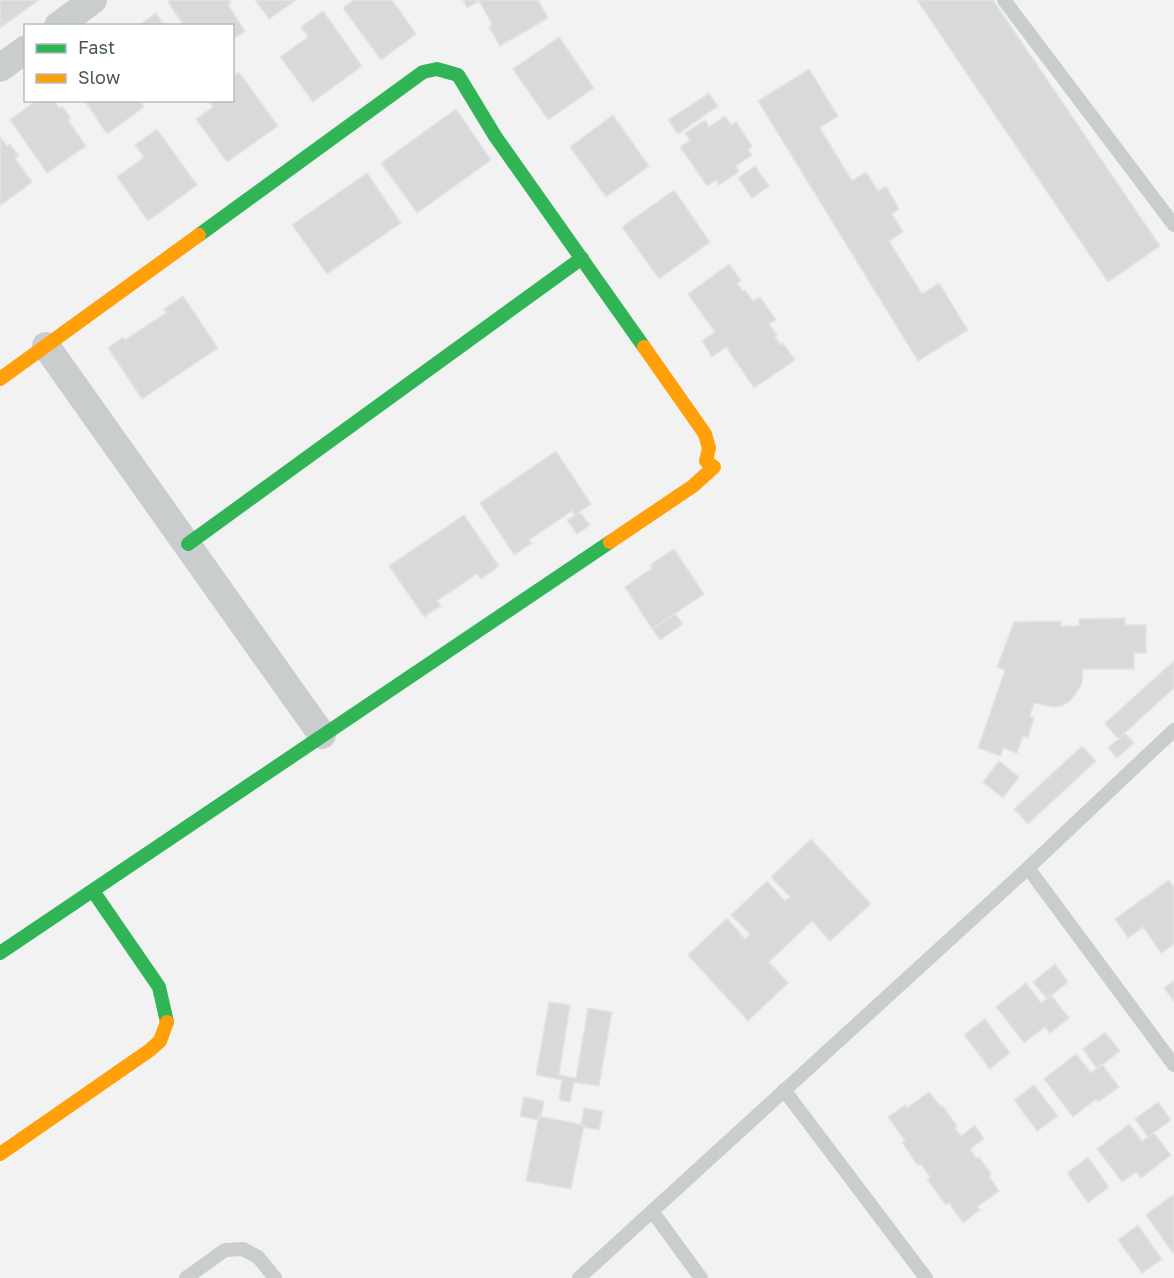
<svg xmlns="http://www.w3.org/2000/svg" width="1174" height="1278" font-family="'Golos Text',sans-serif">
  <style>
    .building { fill: #d8dada; stroke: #e3e4e5; stroke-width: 1.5 }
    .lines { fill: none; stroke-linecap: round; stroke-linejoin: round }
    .lane { stroke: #c9cdce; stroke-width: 14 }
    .street { stroke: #c9cdce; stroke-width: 28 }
    .fast { stroke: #30b455; stroke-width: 14 }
    .slow { stroke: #ff9f0a; stroke-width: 14 }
  </style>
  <rect width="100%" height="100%" fill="#f2f2f2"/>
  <!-- building -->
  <path class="building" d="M0,0h39l-39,28z
    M171,0h58l2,3 -3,2 17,26 -13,9v-14h-48l-16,-24z
    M255,0h41l-27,19z
    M354,0h38l24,34 -35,26 -38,-52z
    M463,0h75l10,18 -48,28 -11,-19 3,-3 -13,-23 -12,7z
    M917,0h76l167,246 -52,36z
    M323,11l39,55 -49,36 -33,-45 28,-20 -7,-10z
    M156,13l9,13h-27z
    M559,37l35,51 -46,32 -35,-51z
    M809,69l29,47 -18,12 32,53 14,-9 12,19 8,-5 13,23 -7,5 11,18 -14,9 33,53 17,-11 29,47 -50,31 -160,-260z
    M239,72l39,54 -51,36 -31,-43 17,-12 -5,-7h24v-24z
    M709,93l9,13 -40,28 -10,-14z
    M37,100h18l4,8 3,-2 9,12 -3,2 18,26 -39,27 -37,-53z
    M84,100h55l5,7 -37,27z
    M456,109l35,51 -74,53 -36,-50z
    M613,115l36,51 -43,31 -36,-50z
    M725,116l6,9 5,-3 16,24 -4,4 4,5 -16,11 3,6 -20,13 -3,-5 -9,6 -27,-39 10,-7 -5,-7 20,-13 4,7z
    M157,129l40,56 -49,36 -31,-44 27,-20 -9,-12z
    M0,137l7,9 3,-2 9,12 -4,2 17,24 -32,24z
    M755,166l14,20 -17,12 -14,-20z
    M367,173l34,50 -74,51 -35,-49z
    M674,190l36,52 -51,37 -37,-52z
    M729,264l12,16 -4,3 6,8 2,-1 8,11 7,-4 16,23 -7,4 8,11 -2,2 6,8 2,-2 12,17 -41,28 -28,-41 -14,10 -10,-16 13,-9 -27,-38z
    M183,296l35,52 -76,51 -34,-51 15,-11 2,3 41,-27 -2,-4z
    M556,451l35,53 -17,12 -2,-5 -43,29 3,3 -18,12 -34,-52z
    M580,512l10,13 -13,9 -10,-14z
    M464,515l35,51 -18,13 -4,-5 -40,27 4,5 -17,11 -35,-51z
    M674,549l30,45 -52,35 -27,-42 27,-19 -2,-3z
    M675,613l8,11 -23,16 -8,-11z
    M1125,618v7h21v28h-12v16h-51l-1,15 -11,16 -9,6 -8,1 -20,-4 -4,13 4,2 -6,20 -5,-2 -6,17 -14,-5 -2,8 -23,-8 27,-78 -8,-3 17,-45 48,-1 -1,5h18v-7z
    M1174,661v27l-56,51 -13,-16z
    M1125,733l9,10 -17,15 -9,-10z
    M1082,746l14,15 -68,63 -14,-15z
    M999,761l20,16 -16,21 -20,-16z
    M811,839l60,65 -41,37 -18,-20 -43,41 19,21 -40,38 -60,-66 39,-37 18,21 5,-5 -19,-19 36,-34 18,20 5,-4 -19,-20z
    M1169,880l5,7v57l-13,9 -18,-26 -15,11 -13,-19z
    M1055,964l13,18 -21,17 -14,-17z
    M1174,981v21l-10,-14z
    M1026,983l15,20 10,-8 18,23 -19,15 -5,-6 -21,16 -28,-36z
    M549,1002l21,3 -11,70 17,3 12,-70 24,4 -13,74 -25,-4 -4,20 -11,-2 3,-20 -26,-5z
    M985,1019l25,34 -20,16 -26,-34z
    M1105,1032l15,19 -23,18 -14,-20z
    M1076,1054l15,19 11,-9 17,23 -21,15 -2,-3 -23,18 -29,-38z
    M1034,1085l24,31 -21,15 -23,-31z
    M929,1092l11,14 2,-1 15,21 -2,2 6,8 14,-11 9,14 -14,10 6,9 3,-1 12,17 -2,2 10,15 -22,16 3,3 -17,13 -14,-20 -3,2 -19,-26 3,-2 -9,-13 -3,2 -16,-24 3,-1 -17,-24 17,-12 2,3z
    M524,1097l20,4 -3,15h-2l-1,4 -18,-4z
    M1158,1102l13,18 -23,17 -13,-18z
    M584,1108l19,3 -4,19 -16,-3 1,-2 -3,-1z
    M539,1116l45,9 -13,64 -45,-8z
    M1129,1124l13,17 12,-8 17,22 -30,23 -5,-6 -14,10 -25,-33z
    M1088,1157l21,30 -21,16 -21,-30z
    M1174,1194v58l-1,1 -27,-38z
    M1138,1225l24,34 -20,14 -24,-33z"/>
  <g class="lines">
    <!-- lane -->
    <path class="lane" d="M1004,0l170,225
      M1028,868l146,197
      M784,1090l142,188
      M652,1211l49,67
      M186,1278l39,-28 18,-1 15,8 17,21
      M579,1278l449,-410 146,-138"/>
    <!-- street -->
    <path class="street" d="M58,26l35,-26
      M0,68l26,-19
      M46,346l276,389"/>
    <!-- fast -->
    <path class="fast" d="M199,235l224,-163 14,-3 21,6 37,61 149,211
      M188,544l394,-286
      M93,891l66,96 8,35
      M0,953l610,-411"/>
    <!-- slow -->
    <path class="slow" d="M0,379l199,-144
      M610,542l83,-56 21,-19 -8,-6 3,-13 -4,-14 -61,-87
      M0,1154l150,-104 10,-9 7,-19"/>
  </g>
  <!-- legend -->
  <rect x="24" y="24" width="210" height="78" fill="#ffffff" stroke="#b6bcbf" stroke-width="1.5"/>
  <rect x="36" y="44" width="30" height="9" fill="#30b455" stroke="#b6bcbf" stroke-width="1.5"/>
  <text x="78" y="54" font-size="18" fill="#49575e">Fast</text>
  <rect x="36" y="74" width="30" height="9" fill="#ff9f0a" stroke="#b6bcbf" stroke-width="1.5"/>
  <text x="78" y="84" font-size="18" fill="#49575e">Slow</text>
</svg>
